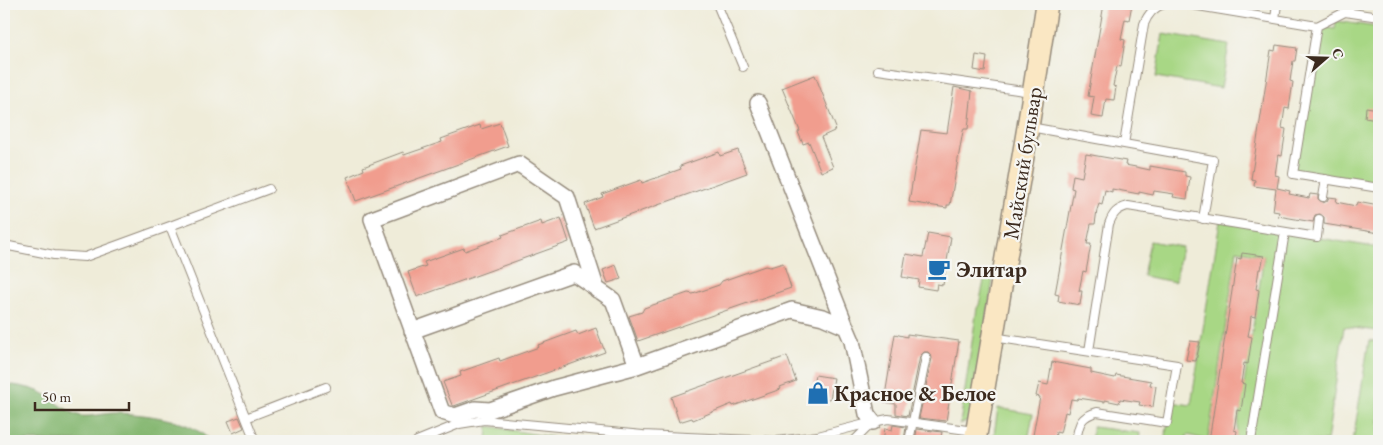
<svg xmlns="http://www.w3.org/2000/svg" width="1383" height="445" font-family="'EB Garamond',serif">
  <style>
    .green { fill: #a8d785; stroke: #728052 }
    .forest { fill: #86b872; stroke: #607148 }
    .building { fill: #f19d8e }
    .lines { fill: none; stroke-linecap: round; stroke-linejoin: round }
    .service-casing { stroke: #958b7c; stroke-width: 10 }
    .minor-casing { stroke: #958b7c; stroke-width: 18 }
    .secondary-casing { stroke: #958b7c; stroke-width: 24 }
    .service { stroke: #fff; stroke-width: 8 }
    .minor { stroke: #fff; stroke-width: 15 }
    .secondary { stroke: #fae7c3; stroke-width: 21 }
    .labels { text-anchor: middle; stroke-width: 4.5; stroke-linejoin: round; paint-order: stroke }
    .street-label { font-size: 22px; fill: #3b2a1e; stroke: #f6f6f2 }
    .poi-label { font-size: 22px; font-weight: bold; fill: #3b2a1e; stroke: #f6f6f2; text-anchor: start }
  </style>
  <rect width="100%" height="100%" fill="#f6f6f2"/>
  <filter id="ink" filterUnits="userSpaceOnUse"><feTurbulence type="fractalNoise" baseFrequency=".02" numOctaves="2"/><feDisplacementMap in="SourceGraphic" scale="10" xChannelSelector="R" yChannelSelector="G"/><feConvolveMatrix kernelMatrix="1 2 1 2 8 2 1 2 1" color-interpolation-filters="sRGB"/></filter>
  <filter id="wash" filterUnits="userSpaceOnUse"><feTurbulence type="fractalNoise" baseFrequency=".0096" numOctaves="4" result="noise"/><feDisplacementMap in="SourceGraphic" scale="20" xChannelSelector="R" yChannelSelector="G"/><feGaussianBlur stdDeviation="1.12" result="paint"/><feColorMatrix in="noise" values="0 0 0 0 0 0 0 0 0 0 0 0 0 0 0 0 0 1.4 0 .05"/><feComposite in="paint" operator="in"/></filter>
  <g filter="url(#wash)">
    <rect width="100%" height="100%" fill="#efecd9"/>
    <!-- green -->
    <path class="green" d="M1336,21l41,6 -2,9 4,1v151l-86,-14 24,-148 18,3z
      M1163,34l66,11 -8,43 -65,-11z
      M1220,221l159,27v83l-35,-4 -17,114h-92l29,-185 -27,-6 -29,190 -21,-5 -1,6h-21l6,-39 20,3z
      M1150,241l32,6 -7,35 -32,-6z
      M985,276l8,4 -23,141 -10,3 17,-116 2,-3z
      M1369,340l10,2v99h-26z
      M998,408l35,6 -5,27h-35z
      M488,426l80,14v1h-81z
      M1093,427l47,6 -1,8h-48z"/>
    <!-- forest -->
    <path class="forest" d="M4,384c11,1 24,3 34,7 14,5 28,22 43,25 11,1 24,-3 35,-3 28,1 76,6 94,28h-206z"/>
    <g id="blocks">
      <!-- building -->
      <path class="building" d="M1104,4h28l-3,16 -4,-1 -4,20 4,1 -4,27 -4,-1 -4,20 3,1 -2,13 -8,-1 -3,19 -12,-2 3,-19 -6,-1z
        M1276,45l21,3 -2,13h-2l-3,20 3,1 -4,27 -4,-1 -3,20 4,1 -4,27 -4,-1 -3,20 4,1 -2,12 13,3 -1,3 20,4 1,-4 8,1v4l5,4 4,-2 2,-4 8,1 -1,4 20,4 1,-4 22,4v27l-55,-9v-7l-4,-3 -5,1 -2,7 -35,-6 1,-4 -6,-1 3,-22 -22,-3 1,-6 -4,-1 11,-70 9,-59 4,1z
        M976,55l11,2 -2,15 -11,-2z
        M815,75l21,53 -2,2v1l-13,6 12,30 -12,5 -12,-30 -6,2 -5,-12 2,-1 -18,-43z
        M954,87l18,4 -4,38h-4l-1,2 -13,74h-3v3l-38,-6 12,-72 26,3z
        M1366,107l13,2 -2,11 -12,-2z
        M500,123l8,23 -152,55 -9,-24 17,-7 -1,-3 40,-15 1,3 38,-13 -1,-3 39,-14 1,4z
        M738,150l9,23 -153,55 -9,-24 18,-7 -1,-3 39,-14 1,3 39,-14 -1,-3 39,-14 1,4z
        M1086,154l40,7 -1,4 11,2 14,3v-4l35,6v4l5,1 -3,22 -14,-2 1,-3 -20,-3 -1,4 -14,-3v2l-27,-5v3l-7,-2 -3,15 -3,-1 -2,6 -2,14h-4l-4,20h4l-5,28 -3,-1 -4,20h3l-2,14 -22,-4 1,-6 -4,-1 19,-105 -3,-1 2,-13 9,2z
        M561,218l8,24 -152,55 -9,-25 18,-6 -2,-4 40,-14 1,3 38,-14 -1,-2 39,-14 1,4z
        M928,233l23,4 -8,48 -6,-1 -1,6 -18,-3 1,-7 -17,-3 4,-23 17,3z
        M1242,253l22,3 -3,13h-2l-3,20 3,1 -4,27 -4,-1 -1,10 -2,10 4,1 -4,27 -4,-1 -3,20 4,1 -4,27 -4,-1 -3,20 3,1 -2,10h-26l28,-183 4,1z
        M783,263l8,25 -153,53 -9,-25 13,-4 2,-4 44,-15 5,1 26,-9 3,-4 43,-15 5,1z
        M616,265l5,14 -13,4 -5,-13z
        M596,328l9,24 -151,54 -2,-1 -9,-23 18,-6 -1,-4 39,-14 1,3 39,-14 -1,-2 38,-14 2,4z
        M895,334l12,3v-3l52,7 -13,80 -27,-3 13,-60 -1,-3 -3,-3h-4l-4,4 -12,60 -12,-2v-10l-12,-2z
        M1190,341l10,1 -4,19 -10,-1z
        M787,356l9,25 -16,6 1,2 -48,17 -1,-2 -39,16 -1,-2 -13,4 -8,-25z
        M1052,362l39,7v4l24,5 1,-3 35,6 -1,4 6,1 -3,21 -14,-2 1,-3 -20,-3 -1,4 -14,-3v2l-27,-4 -1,2 -6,-1 -3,14 -3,-1 -5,21 -4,-1 -1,9h-23l8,-44 -4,-1 3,-13 9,2z
        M815,375l19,3 -4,21 -19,-2z
        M239,417l5,11 -11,5 -5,-12z
        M893,425l13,2 -2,14h-21l2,-13 7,2z
        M917,429l25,3 -2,9h-25z"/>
    </g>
  </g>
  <g filter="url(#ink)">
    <use href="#blocks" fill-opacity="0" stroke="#958b7c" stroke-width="1"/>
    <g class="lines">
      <defs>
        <path id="service" d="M717,4l26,63
          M1186,4l131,22 28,-14 34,5
          M1275,19l2,-15
          M1317,26l-24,148 86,14
          M878,70l153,22
          M1030,127l183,33 -10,59
          M1124,144l20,-120c4,-10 10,-17 20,-20
          M1323,197l3,-18
          M170,226l99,-37
          M4,245l50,10 31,2 85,-31 85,215
          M993,337l184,28 -10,58 -70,-11c-18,5 -18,13 -21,29
          M1089,351l20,-127c4,-11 8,-15 19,-18l189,31 2,-18
          M246,418l80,-31
          M417,441l42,-17 25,-4 159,15 134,6 41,-5 55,-14
          M854,441l19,-19 15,-3 86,12
          M909,441l17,-84
          M1251,441l34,-209"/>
        <path id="minor" d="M758,103l88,224
          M597,290l-30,-93 -48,-33 -147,55 70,193 13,4 20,-7 15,1 64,-22 83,-22 155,-56 31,7 23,10 6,14 15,73 6,8
          M412,331l162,-58 39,27 24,66"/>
        <path id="secondary" d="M975,441l53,-314 19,-123"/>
      </defs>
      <!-- service casing -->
      <use href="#service" class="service-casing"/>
      <!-- minor casing -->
      <use href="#minor" class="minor-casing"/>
      <!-- secondary casing -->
      <use href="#secondary" class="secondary-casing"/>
      <!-- service -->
      <use href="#service" class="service"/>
      <!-- minor -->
      <use href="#minor" class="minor"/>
      <!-- secondary -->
      <use href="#secondary" class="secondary"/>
    </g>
  </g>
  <!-- icons -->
  <defs>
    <symbol id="cafe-bare" viewBox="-9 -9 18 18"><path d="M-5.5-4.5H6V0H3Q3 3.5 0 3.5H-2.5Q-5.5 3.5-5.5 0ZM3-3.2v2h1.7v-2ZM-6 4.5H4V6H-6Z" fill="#1f6fb2" stroke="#f6f6f2" stroke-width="2.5" paint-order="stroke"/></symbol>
    <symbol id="shop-bare" viewBox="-9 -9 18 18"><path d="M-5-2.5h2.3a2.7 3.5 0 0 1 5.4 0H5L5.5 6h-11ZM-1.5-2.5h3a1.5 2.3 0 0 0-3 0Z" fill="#1f6fb2" stroke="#f6f6f2" stroke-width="2.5" paint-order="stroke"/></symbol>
  </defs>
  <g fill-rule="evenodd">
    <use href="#cafe-bare" x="923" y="253" width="32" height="32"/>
    <use href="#shop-bare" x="802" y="377" width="32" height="32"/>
  </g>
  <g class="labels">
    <!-- street labels -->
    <g class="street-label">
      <text transform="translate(1022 163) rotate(-81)" y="8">Майский бульвар</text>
    </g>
    <!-- poi labels -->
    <g class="poi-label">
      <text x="956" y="277">Элитар</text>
      <text x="834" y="401">Красное &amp; Белое</text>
    </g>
  </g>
  <!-- margin -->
  <rect width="1383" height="445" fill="none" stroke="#f6f6f2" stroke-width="20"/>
  <!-- north arrow -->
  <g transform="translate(1326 58) rotate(70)" stroke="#f6f6f2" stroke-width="4" paint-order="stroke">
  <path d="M0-4L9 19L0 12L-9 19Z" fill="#3b2a1e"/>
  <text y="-8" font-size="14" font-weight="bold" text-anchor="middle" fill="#3b2a1e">С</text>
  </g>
  <!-- scale -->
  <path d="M35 402v8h94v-8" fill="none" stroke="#3b2a1e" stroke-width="2.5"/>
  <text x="42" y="402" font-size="15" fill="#3b2a1e" stroke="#f6f6f2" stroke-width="4" paint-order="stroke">50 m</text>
</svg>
